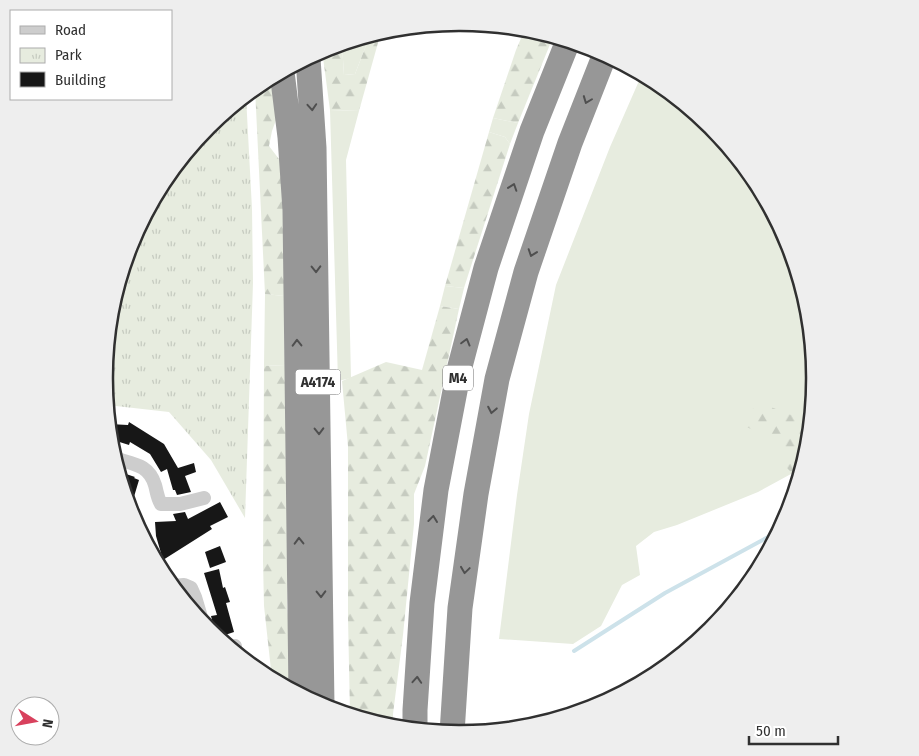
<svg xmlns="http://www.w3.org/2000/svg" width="919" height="756" font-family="'Fira Sans Condensed',sans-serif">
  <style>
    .grass { fill: #e7ecdf }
    .forest { fill: url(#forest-firs) }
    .park { fill: url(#park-tufts) }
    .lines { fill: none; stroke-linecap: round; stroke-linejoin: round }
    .stream { stroke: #cde2ea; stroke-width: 4 }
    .building { fill: #171717 }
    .street { stroke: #cdcdcd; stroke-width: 14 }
    .highway { stroke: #979797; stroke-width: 25 }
    .oneway { stroke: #4f4f4f }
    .labels { text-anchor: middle; stroke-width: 5; stroke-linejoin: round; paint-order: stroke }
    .shield { fill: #fff; stroke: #6e6e6e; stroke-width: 1 }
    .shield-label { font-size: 15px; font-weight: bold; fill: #303030 }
    .rim { fill: none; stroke: #303030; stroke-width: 2.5 }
  </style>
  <defs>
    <pattern id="forest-firs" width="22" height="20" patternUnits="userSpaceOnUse" patternTransform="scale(1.25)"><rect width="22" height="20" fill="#e7ecdf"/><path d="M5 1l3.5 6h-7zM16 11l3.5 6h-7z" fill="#c6cbc0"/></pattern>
    <pattern id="park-tufts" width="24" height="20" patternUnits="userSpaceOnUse" patternTransform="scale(1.25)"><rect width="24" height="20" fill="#e7ecdf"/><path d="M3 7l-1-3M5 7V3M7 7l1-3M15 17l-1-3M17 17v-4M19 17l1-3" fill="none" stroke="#c6cbc0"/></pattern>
  </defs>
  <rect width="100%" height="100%" fill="#fff"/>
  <!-- grass -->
  <path class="grass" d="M370,35l-15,39 -11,1 -2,-31z
    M642,74l15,9 54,44 44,54 33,61 20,67 7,69 -7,70 -6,20 -44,24 -81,33 -23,7 -18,14 4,29 -18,10 -21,41 -28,18 -74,-5 18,-144 12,-81 27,-129 54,-138z
    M330,110l29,1 -13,49 5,218 -13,3z
    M493,118l25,5 -8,21 -5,-7 -16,-5z
    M445,286l19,2 -5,21 -19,-3z
    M265,294l19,2 1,69 -21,1z"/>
  <!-- forest -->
  <path class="forest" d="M525,29l28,8 -35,86 -25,-5 23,-68z
    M381,32l-22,79 -29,-1 -8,-60 20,-6 2,31 11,-1 15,-39z
    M272,77l4,43 -4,11 -3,15 13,17 4,98 -2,35 -19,-2 -10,-206 7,-6z
    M489,132l16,5 5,7 -46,144 -19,-2z
    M440,306l19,3 -34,157 -11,28v30l-11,111 -10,79v13h-3l-40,-13 -2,-96v-172l-6,-65 44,-19 36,8z
    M285,365l4,143 -2,99 4,35 2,48 -21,-11 -8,-73 -1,-45 1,-195z
    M761,403l48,19 1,2 -2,24 -6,20 -10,5 -6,-6 -4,-21 -15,-10 -25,-11 5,-12z"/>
  <!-- park -->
  <path class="park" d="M246,96l6,113 1,74 -8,235 -34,-58 -42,-48 -62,-7 -3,-27 7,-70 20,-66 33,-62 44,-54z"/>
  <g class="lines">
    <!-- stream -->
    <path class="stream" d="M574,651l91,-58 114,-62"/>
  </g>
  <!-- building -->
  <path class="building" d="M129,422l35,22 14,24 16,-5 2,9 -11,4 6,16 -14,3 -2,-5h-2l-6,-21 -6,3 -11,-18 -20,-12 -1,3 -19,-6 -1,-15 19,1z
    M123,473l12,4 -1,1 5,2 -9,30 -9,-30z
    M220,502l8,15 -18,9 2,3 -49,31 -7,-24 -1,-14 21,-1 -3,-7 12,-2 3,7z
    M220,546l6,16 -16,6 -5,-16z
    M219,569l4,19 2,-1 5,15 -4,1 8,29 -9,3 -1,-2 -8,2 -5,-19 6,-1 -13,-42z"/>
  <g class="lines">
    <!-- street -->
    <path class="street" d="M115,462l2,-3c17,5 32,6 38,26 2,7 2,12 6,19h19l24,-6
      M173,586l11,-1 7,3 4,9 8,27
      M230,647l5,-1"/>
    <!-- highway -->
    <path class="highway" d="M308,58l6,90 8,558
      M282,72l8,65 5,73 6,484
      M415,729v-19l7,-107 14,-113 23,-120 27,-102 46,-137 36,-90
      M452,733l8,-125 16,-114 21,-115 29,-107 44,-129 35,-89"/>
  </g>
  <!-- one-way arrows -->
  <defs><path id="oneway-chevron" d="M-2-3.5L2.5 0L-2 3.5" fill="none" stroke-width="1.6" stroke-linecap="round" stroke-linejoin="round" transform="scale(1.25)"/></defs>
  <g class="oneway">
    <use href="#oneway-chevron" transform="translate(587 100) rotate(111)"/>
    <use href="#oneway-chevron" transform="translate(312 107) rotate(86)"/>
    <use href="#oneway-chevron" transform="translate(513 187) rotate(-71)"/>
    <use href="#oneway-chevron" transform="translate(532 253) rotate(109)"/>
    <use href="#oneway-chevron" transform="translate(316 269) rotate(89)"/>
    <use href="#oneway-chevron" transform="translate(466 342) rotate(-75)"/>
    <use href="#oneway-chevron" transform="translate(297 343) rotate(-91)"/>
    <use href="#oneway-chevron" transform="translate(492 410) rotate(101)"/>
    <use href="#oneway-chevron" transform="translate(319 431) rotate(89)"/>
    <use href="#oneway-chevron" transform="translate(433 519) rotate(-83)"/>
    <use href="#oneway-chevron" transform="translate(299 541) rotate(-91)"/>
    <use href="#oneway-chevron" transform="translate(465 570) rotate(98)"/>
    <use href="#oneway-chevron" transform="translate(321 594) rotate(89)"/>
    <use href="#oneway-chevron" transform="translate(417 680) rotate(-86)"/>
  </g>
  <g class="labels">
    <!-- shield labels -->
    <g class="shield">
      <rect x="443" y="365.5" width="30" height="25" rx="4"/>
      <rect x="295.5" y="369.5" width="45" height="25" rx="4"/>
    </g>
    <g class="shield-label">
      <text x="458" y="383">M4</text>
      <text x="318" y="387">A4174</text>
    </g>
  </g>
  <!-- crop -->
  <path d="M0 0H919V756H0ZM459 31H460A346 346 0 0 1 806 377V379A346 346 0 0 1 460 725H459A346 346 0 0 1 113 379V377A346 346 0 0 1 459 31Z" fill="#eee" fill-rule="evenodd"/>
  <path class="rim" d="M459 31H460A346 346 0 0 1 806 377V379A346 346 0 0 1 460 725H459A346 346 0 0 1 113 379V377A346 346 0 0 1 459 31Z"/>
  <!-- legend -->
  <rect x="10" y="10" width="162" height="90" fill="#ffffff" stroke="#acacac"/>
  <rect x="20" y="26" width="25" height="8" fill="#cdcdcd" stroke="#acacac"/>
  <text x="55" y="35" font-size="15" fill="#303030">Road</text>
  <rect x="20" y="48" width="25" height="15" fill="url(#park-tufts)" stroke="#acacac"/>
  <text x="55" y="60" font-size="15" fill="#303030">Park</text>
  <rect x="20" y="72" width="25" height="15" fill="#171717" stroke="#acacac"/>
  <text x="55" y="85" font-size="15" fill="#303030">Building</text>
  <!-- north arrow -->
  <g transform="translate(35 721) rotate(101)"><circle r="24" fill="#ffffff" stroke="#acacac"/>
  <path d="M0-4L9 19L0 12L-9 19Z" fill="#d8415d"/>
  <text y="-8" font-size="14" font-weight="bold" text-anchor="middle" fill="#303030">N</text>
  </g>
  <!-- scale -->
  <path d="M749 736v8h89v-8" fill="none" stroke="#303030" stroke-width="2.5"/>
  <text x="756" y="736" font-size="15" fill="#303030" stroke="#ffffff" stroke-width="4" paint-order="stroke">50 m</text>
</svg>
